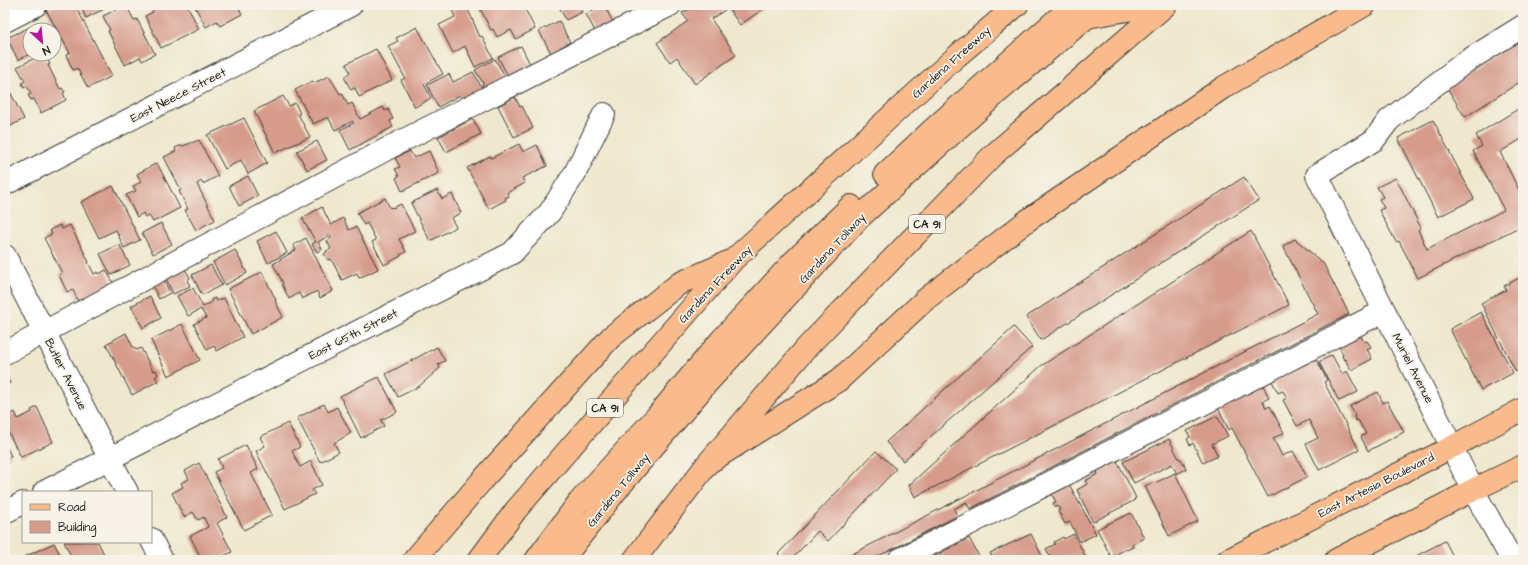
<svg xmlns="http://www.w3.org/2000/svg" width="1528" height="565" font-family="'Architects Daughter',sans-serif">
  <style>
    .building { fill: #d69b8b }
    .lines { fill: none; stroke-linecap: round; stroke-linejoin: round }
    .minor-casing { stroke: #3c3b37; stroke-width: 24 }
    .major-casing { stroke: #3c3b37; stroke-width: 24 }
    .highway-casing { stroke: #3c3b37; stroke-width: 24 }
    .minor { stroke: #fff; stroke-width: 22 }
    .major { stroke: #fabb8c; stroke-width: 22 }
    .highway { stroke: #fabb8c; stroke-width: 22 }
    .labels { text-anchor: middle; stroke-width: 3.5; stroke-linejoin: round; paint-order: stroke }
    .shield { fill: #f7f3e8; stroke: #5e5c59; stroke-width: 1 }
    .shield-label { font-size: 11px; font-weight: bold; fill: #1c1c1c }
    .street-label { font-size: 12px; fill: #1c1c1c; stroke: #f7f3e8 }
  </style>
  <rect width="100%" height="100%" fill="#f7f3e8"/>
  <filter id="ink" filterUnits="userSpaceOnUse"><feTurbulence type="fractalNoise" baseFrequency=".025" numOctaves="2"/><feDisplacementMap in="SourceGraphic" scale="8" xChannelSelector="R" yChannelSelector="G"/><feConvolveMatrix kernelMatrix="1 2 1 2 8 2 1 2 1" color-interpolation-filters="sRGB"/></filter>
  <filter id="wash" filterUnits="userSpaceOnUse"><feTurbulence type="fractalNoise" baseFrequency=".012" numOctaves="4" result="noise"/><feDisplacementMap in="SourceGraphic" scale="16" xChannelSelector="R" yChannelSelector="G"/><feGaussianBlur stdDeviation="0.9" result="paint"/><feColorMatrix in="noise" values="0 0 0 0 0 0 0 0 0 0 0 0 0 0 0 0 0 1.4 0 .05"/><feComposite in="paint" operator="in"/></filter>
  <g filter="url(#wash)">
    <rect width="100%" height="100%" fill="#efe8ce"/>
    <g id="blocks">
      <!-- building -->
      <path class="building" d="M56,5h19l37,71 -24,12 -11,-20 -4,2 -7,-15 4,-2 -24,-43z
        M80,5h21l3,4 -18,9z
        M126,5l8,15 3,-1 18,35 -13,7 -2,-4 -15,8 -17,-34 2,-1 -7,-14z
        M150,5h37l12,24 -38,19 -16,-32 8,-4z
        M194,5h43l5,9 -22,12 -3,-5 -11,6z
        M462,5h4l14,32 2,-1 11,22 -18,9 -10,-21 -12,7 -14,-28 16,-8 -3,-7z
        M478,5h45l12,24 -19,10 -5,-9 -14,7 -4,-8 -2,1z
        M558,5h20l4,7 -16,8z
        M602,5h2l11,21 -18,9 -11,-21z
        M698,5h63l2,4 -23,16 -12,-17 -17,11 25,36 -41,29 -18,-27 -7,5 -13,-19 31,-22 -6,-8z
        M559,21l11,21 -19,11 -12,-22z
        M32,26l2,4h-4v24l-12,6 -11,-22z
        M417,27l26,47 -19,10 7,14 -16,9 -14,-27 4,-2 -17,-32 10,-5 -2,-3z
        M1523,38v42l-58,37 -19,-31z
        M521,46l11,22 -22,12 -12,-23z
        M376,49l16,31 -33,17 -4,-9 -4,2 -7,-13 6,-5 -4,-8z
        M43,54l3,7 2,-1 2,4 -2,1 12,24 2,-1 3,4 -2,1 3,7 -25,13 -7,-14 -3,1 -3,-5 3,-1 -4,-8 -3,2 -2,-5 3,-2 -8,-14z
        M495,59l13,22 -45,19 -3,-5 -22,12 -11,-22 22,-11 4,8 20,-10 9,16 1,-5 -8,-13z
        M329,76l11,18 2,-1 6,12 4,-2 8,16 23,-12 2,4 3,-2 5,10 -3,2 3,6 -43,23 -10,-20 14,-7 -1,-2 -18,9 -7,-13 -15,7 -18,-34 18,-9 1,2z
        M5,82l19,37 -19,10z
        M283,96l6,10 6,-3 5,10 -2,1 12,23 -35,16 -21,-42z
        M515,97l5,10 2,-1 11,22 -19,9 -16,-31z
        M1523,106v32l-23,14 23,46v27l-105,53 -19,-37 -3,1 -17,-32 5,-2 -5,-9 4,-2 -6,-10 19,-9 25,50 -3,2 9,19 77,-39 -31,-59 9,-5 -6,-11z
        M244,118l23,45 -19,11 -7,-14 -16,9 -18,-34z
        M473,119l8,15 -35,18 -8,-15z
        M1433,120l41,79 -36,18 -40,-79z
        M199,140l19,36 -15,8 -2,-3 -4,3 18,36 -19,10 -11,-20 3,-1 -9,-18 2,-1 -17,-33 12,-6 -1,-3 7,-3 1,1z
        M317,141l10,19 -20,10 -10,-19z
        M519,144l4,8 14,-7 10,21 -25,12 3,5 -18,10 2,3 -4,2 1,2 -17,9 -22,-41 23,-12 1,2z
        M410,151l4,7 15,-7 10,22 -37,18 -6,-13 3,-2 -4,-7 5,-2 -5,-9z
        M157,163l23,45 -27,14 -4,-7 -4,2 -2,-4 -6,4 -11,-22 10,-4 -3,-5 8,-4 -4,-8z
        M248,176l10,20 -19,10 -10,-20z
        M1244,177l15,23 -218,140 -15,-23z
        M113,186l27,54 -16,8 -8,-18 -17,8 -18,-36z
        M437,190l5,9 10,-5 9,19 -10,5 5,9 -26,14 -19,-38z
        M385,198l5,10 3,-1v1l8,-4 14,27 -16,8 7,13 -6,3 1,1 -17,9 -12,-23 4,-2 -9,-17 -3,2 -7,-12z
        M322,207l9,18 12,-7 6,12 7,-3 22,42 -19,9 -2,-5 -15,7 -11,-21 -3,1 -4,-6 3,-2 -1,-1 5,-2 -4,-8 4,-3 -1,-3 -12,7 4,7 -5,3 -5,-8 4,-2 -14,-24z
        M161,223l11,21 -19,10 -11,-21z
        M60,225l2,4 8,-4 19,37h-1l6,12 4,-2 1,2 7,-4 8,14 -36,17 -5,-11 -6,2 -8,-17 3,-2 -18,-35 8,-4 -2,-4z
        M276,231l11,22 -19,10 -11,-22z
        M1251,231l38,74 -374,192 -6,-12 132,-119z
        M306,238l27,53 -13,7 -3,-7 -15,8 -3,-6 -10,6 -7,-15 1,-1 -10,-19 23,-14 -3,-5z
        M1295,239l28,24 26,51 -379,195 -4,-7 -12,7 3,7 -86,44h-30l477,-246 -35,-68z
        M119,244l11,21 -19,10 -11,-21z
        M235,250l12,23 -22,12 -12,-23z
        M211,265l11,20 -20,10 -10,-20z
        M184,267l6,11 -3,2 3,6 -17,8 -8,-17z
        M262,272l14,28 -1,1 8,16 -32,17 -23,-45z
        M1523,276v25l-4,2 4,8v57l-7,4 -35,-69 25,-13 -2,-4z
        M164,280l6,13 -11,6 -7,-14z
        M193,288l10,19 9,-5 -1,-2 4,-2 1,3 8,-3 19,39 -26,14 -3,-5 -7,4 -13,-26 12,-6 -5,-9 -13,7 -11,-20z
        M150,296l11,22 -18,10 -12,-22z
        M1481,312l32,61 -32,17 -31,-61z
        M182,324l18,36 -32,16 -17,-36z
        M1014,327l18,20 -129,114 -17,-19z
        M1358,331l6,11 3,-1 4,6 -4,2 5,10 -21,11 -6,-11 -1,1 -2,-4 1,-1 -6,-13z
        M126,333l8,16h2l1,1 4,-2 12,23 3,-1 2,5 -3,2 3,4 -26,14 -26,-51z
        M437,347l8,14 -7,3 2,4 -22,19 -20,10 -12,-23z
        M1332,355l10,19 5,-3 11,21 -19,9 -20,-39z
        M1316,359l11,21 -3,2 35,68 -40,20 -13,-26 12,-6 -9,-18 -12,6 -14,-26 4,-2 -4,-7 -5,2 -6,-12z
        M5,372l5,11 -5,3z
        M379,377l18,35 -16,8 3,6 -23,12 -21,-42z
        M1263,385l6,13 -6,3 3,7 4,-2 14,27 -11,5 9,18 11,-5 14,26 -39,20 -36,-69 -3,2 -11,-22z
        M1378,392l5,11 4,-2 17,31 -36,19 -7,-14 5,-3 -8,-14 -2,1 -2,-5 1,-1 -5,-9z
        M324,404l4,8 9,-5 14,26 -17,10 5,9 -19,10 -23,-44z
        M37,407l16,35 -32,15 -16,-31v-9l10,-5 3,7 14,-7 -1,-2z
        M1217,416l11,20 -16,8 6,12 -15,7 -10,-20 -3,2 -3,-6 3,-2 -3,-6z
        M288,423l12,24 -8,4 8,16 11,-6 11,24 -10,5 3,4 -30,15 -29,-58 9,-5 -5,-9z
        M1169,439l10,20h2l5,10 -9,5 -5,-10 -38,19 -11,-21z
        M5,444l6,12 -6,4z
        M246,445l12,24 -7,4 21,42 -28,15 -30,-58 8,-4 -4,-9z
        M876,451l20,18 -68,72 -10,-10 -27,29h-7l-6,-6z
        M1115,457l21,41 -2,1 1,1 -42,22 -16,-32 10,-6 -2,-3 13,-7 -3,-7z
        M199,463l28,54 -10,6 15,29 -16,8h-14l-12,-24 18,-9 -4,-10 -6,3 -5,-8 -9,5 -12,-24 11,-6 -2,-4 8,-4 -4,-8z
        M1175,473l23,48 -29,15 -24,-50 9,-4 1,1z
        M1069,484l27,50 -16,8 -10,-20 -5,2 -7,-13 2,-1 -2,-4 -3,1 -2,-4 3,-1 -5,-9z
        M1131,513l13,25 -12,6 1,3 -6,3 -1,-1 -15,8 -14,-28z
        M1031,534l13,26h-50l-4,-7z
        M1074,534l13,26h-35l-6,-11 9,-5 -1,-2 9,-5 1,2z
        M969,538l12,22h-54z
        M1445,541l10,19h-37l-2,-4z
        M64,542h34l9,18h-34z
        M54,543l9,17h-40l-1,-2z"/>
    </g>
  </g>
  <g filter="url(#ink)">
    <use href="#blocks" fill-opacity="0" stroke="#3c3b37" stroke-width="1"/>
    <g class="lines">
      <defs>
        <path id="minor" d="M5,21l31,-16
          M5,184l346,-179
          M5,256l122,236
          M5,353l395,-211 270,-137
          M44,492l468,-239 38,-41 25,-39 29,-59
          M5,512l18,-9
          M151,539l11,21
          M899,560l485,-249
          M1512,560l-39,-70 -156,-315 57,-35 15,-20 75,-57 59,-37"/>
        <path id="major" d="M1228,560l224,-113 71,-38
          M1336,560l137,-70 50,-24"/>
        <path id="highway" d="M885,174l47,-44 124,-110 19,-15
          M708,463l131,-83 87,-81 102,-79 196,-133 141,-82
          M414,560l71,-83 126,-140 69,-54 48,-21
          M479,560l37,-50 218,-251 223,-203 60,-51
          M536,560l43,-58 78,-86 65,-77 69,-75 60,-58
          M562,560l53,-68 93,-110 152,-165 137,-124 90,-76 69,-12
          M634,560l74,-97 100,-117 184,-190 174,-151"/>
      </defs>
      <!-- minor casing -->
      <use href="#minor" class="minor-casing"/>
      <!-- major casing -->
      <use href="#major" class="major-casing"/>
      <!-- highway casing -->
      <use href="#highway" class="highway-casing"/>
      <!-- minor -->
      <use href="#minor" class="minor"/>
      <!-- major -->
      <use href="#major" class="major"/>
      <!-- highway -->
      <use href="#highway" class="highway"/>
    </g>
  </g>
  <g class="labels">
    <!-- shield labels -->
    <g class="shield">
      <rect x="909" y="215" width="36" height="18" rx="3"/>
      <rect x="587" y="399" width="36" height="18" rx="3"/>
    </g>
    <g class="shield-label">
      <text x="927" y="228">CA 91</text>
      <text x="605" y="412">CA 91</text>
    </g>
    <!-- street labels -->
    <g class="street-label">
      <text transform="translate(951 62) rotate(-42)" y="4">Gardena Freeway</text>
      <text transform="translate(178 95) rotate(-27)" y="4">East Neece Street</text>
      <text transform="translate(832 248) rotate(-47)" y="4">Gardena Tollway</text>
      <text transform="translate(715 284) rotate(-47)" y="4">Gardena Freeway</text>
      <text transform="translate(353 334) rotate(-27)" y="4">East 65th Street</text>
      <text transform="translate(1413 368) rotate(63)" y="4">Muriel Avenue</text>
      <text transform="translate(66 374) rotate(63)" y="4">Butler Avenue</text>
      <text transform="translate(1376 485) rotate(-27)" y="4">East Artesia Boulevard</text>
      <text transform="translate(618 490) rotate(-51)" y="4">Gardena Tollway</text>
    </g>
  </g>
  <!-- margin -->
  <rect width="1528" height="565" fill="none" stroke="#f7f3e8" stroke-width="20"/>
  <!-- legend -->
  <rect x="22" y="491" width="130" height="52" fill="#f7f3e8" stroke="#9f9d96"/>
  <rect x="30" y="504" width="20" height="6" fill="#fabb8c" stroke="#9f9d96"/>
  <text x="58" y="511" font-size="12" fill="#1c1c1c">Road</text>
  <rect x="30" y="521" width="20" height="12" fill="#d69b8b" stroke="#9f9d96"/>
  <text x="58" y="531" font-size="12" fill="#1c1c1c">Building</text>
  <!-- north arrow -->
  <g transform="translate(42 42) rotate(153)"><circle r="19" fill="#f7f3e8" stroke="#9f9d96"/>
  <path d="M0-3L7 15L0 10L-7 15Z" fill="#b5179e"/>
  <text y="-6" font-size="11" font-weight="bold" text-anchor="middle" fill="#1c1c1c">N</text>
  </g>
</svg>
